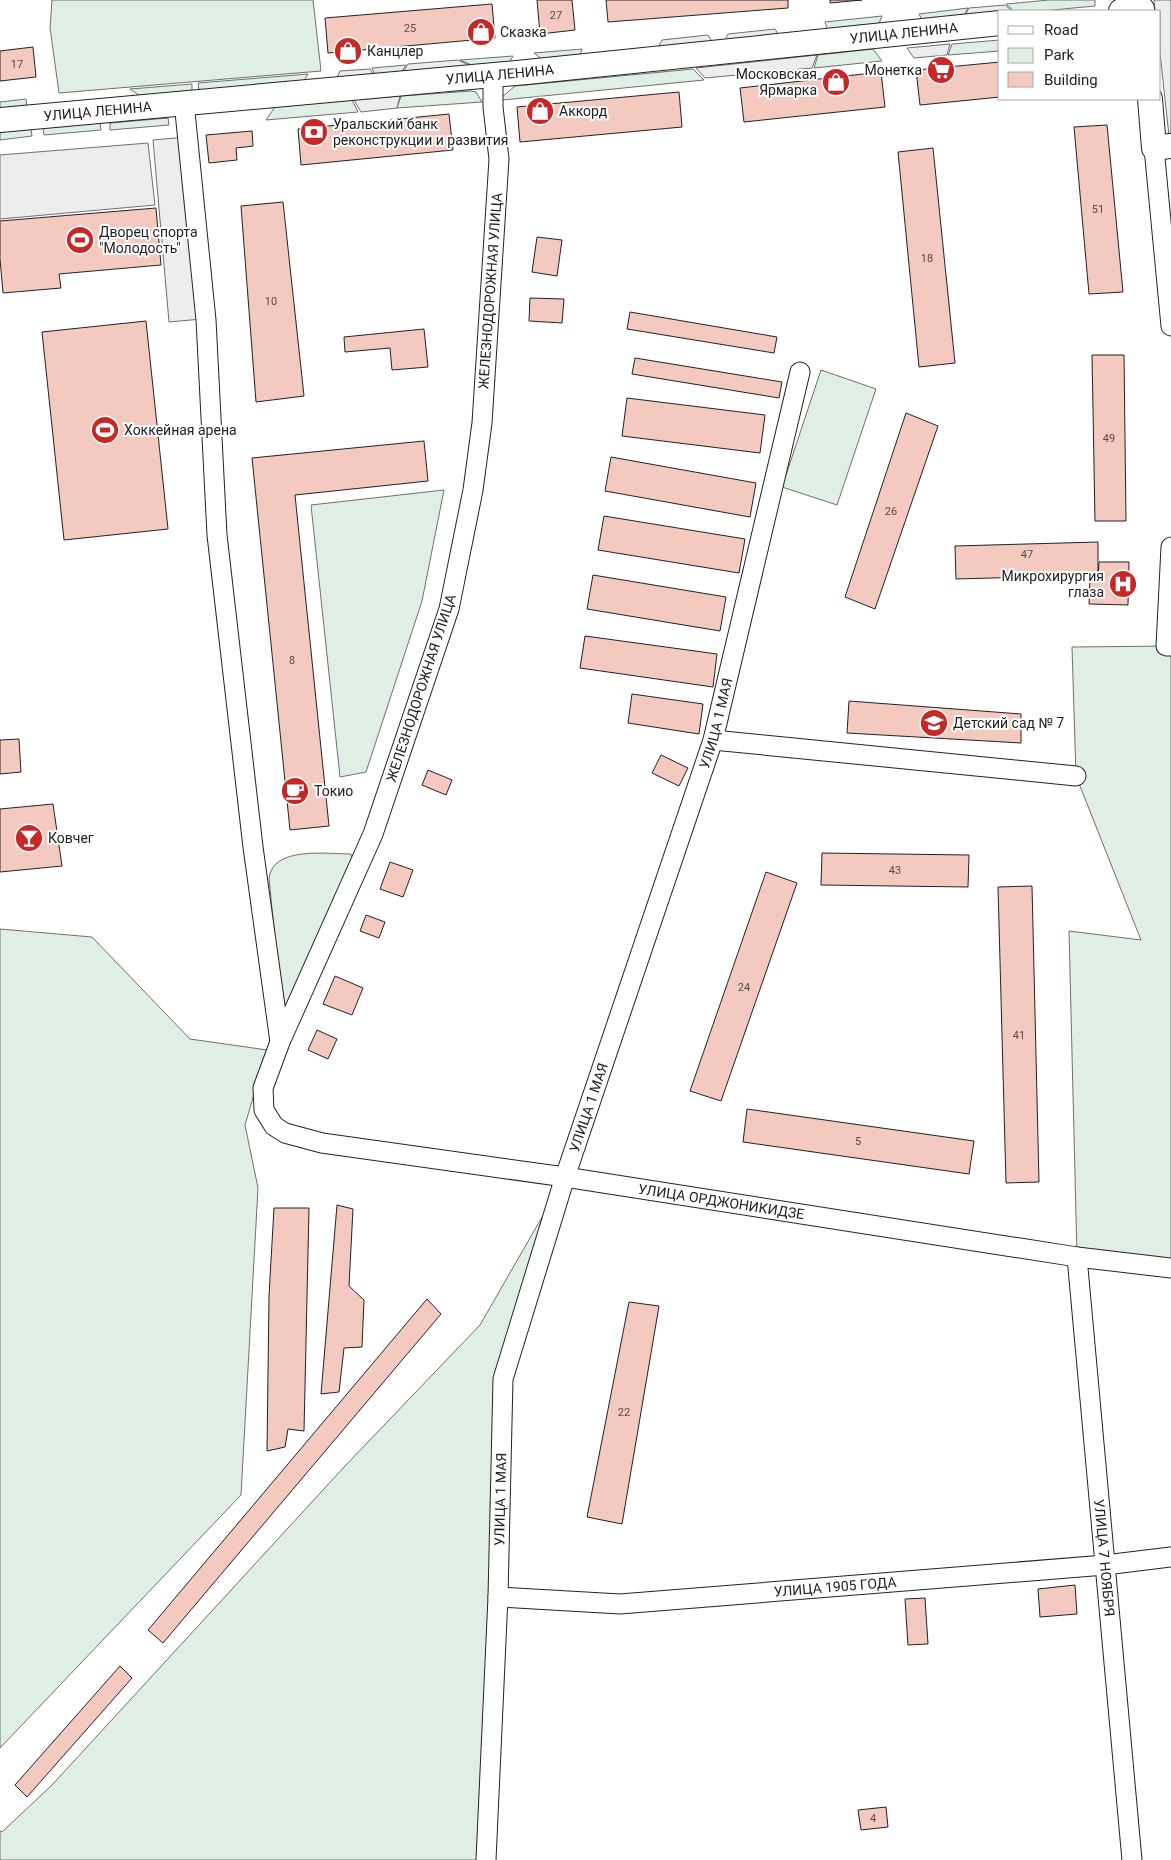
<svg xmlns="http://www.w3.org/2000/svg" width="1171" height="1860" font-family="Roboto,sans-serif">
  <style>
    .green { fill: #e0efe3; stroke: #6f6f6f }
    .parking { fill: #ededed; stroke: #6f6f6f }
    .building { fill: #f3c9c0; stroke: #222 }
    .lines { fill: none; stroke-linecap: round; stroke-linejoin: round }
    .minor-casing { stroke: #222; stroke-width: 21 }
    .major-casing { stroke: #222; stroke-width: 26 }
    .minor { stroke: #fff; stroke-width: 19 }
    .major { stroke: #fff; stroke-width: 24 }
    .labels { text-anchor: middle; stroke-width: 4; stroke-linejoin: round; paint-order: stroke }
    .number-label { font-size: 11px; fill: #564c4a }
    .poi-label { font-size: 14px; fill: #222; stroke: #fff; text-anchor: start }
    .street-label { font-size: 14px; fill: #222; stroke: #fff }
  </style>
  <rect width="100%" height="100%" fill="#fff"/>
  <!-- green -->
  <path class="green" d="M52,0h261l8,71 -262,22 -9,-65z
    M1049,0h46v6l-53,5h-28l-8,-7z
    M968,8l-6,11 -38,5 -5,-10z
    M882,16l-4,10 -51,3 -2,-7z
    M1000,40v11l-52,4 4,-11z
    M582,49l-2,7 -37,4 -9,-7z
    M873,49l9,12 -68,7 4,-13z
    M513,56l-4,7 -35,3 -14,-6z
    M406,65l-5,8 -26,2 -3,-7z
    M693,69l11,11 -201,20 -1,-3 13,-11z
    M308,74l-5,8 -104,9 -1,-8z
    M192,84v8l-52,4 -10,-7z
    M471,91l5,1 6,10 -85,6 4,-12z
    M26,99l1,9 -27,3v-9z
    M352,100l6,12 -92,8 9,-13z
    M168,118l1,7 -59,5v-7z
    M100,123l1,7 -57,5 -1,-7z
    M31,129l1,7 -32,4v-8z
    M821,370l55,19 -39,116 -55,-18z
    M444,490l-22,111 -56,171 -26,5 -29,-272z
    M1171,646v622l-94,-11 -8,-326 72,9 -65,-164 -4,-129z
    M351,854l2,7 -70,163 -14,-146c4,-32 58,-24 82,-24z
    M0,929l92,8 98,102 77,11 -22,75 13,63 -17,307 -241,253z
    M565,1177l-62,202 -17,481h-486v-29l2,1 50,-47 293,-319 135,-141z"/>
  <!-- parking -->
  <path class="parking" d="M1154,0h17v136h-2l-9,-83v-42h-5z
    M1005,5l7,6h-12v5l-37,3 6,-11z
    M775,29l4,7 -55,6 4,-8z
    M708,35l5,8 -55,5 4,-8z
    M950,44l-3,11 -33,3 -7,-10z
    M817,55l-5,13 -107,10 -9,-10z
    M458,60l15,7 -71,7 6,-10z
    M370,69l4,7 -37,2 3,-7z
    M400,96l-3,12 -36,4 -7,-12z
    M186,137l16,182 -33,3 -16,-182z
    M148,143l7,62 -155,14v-64z"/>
  <!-- building -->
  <path class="building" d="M537,0h35l3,30 -35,4z
    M606,0h182v8l-180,14z
    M830,0h32l-32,3z
    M492,4l3,34 -167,15 -3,-35z
    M33,47l3,30 -36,4v-30z
    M1000,62v35l-80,8 -4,-35z
    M881,72l4,35 -141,15 -4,-34z
    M679,92l3,35 -162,15 -3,-35z
    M449,114l4,36 -152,15 -3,-36z
    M1107,125l16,167 -34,2 -15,-167z
    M252,131l1,15 -17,2 1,12 -28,3 -3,-28z
    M933,148l22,215 -36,4 -21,-215z
    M283,202l21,194 -48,6 -15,-196z
    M156,208l5,57 -102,9 2,14 -58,5 -3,-34v-38z
    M537,237l25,3 -5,36 -25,-4z
    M530,298l34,1 -2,24 -33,-2z
    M630,312l147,25 -3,16 -147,-24z
    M146,321l22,208 -104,11 -22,-208z
    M424,329l4,38 -36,3 -2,-22 -45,4 -1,-15z
    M1092,355h32l2,166h-31z
    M635,358l147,24 -3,16 -147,-24z
    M627,398l138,17 -5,38 -138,-17z
    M906,413l32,13 -63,183 -30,-12z
    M424,441l4,40 -133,14 34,331 -39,4 -38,-372z
    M611,457l145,26 -6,34 -145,-26z
    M604,516l141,23 -6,34 -141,-23z
    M1098,542v33l-142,4 -1,-33z
    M1099,562h30l-1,43 -39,-1 1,-29h8z
    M593,575l133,22 -6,34 -133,-22z
    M585,636l132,18 -4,33 -133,-19z
    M632,694l71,10 -4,30 -71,-11z
    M849,701l172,13v29l-174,-10z
    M19,739l2,33 -21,2v-34z
    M661,755l27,13 -9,18 -27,-13z
    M428,770l24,10 -6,15 -24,-10z
    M53,804l9,62 -62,6v-63z
    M822,853l147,2 -1,32 -147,-2z
    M390,862l23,8 -10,27 -23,-8z
    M766,872l31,11 -76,218 -31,-10z
    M1032,886l7,296 -33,1 -8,-296z
    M366,915l19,7 -6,16 -19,-7z
    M335,976l28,12 -11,27 -29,-11z
    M317,1030l20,9 -9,20 -20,-9z
    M747,1109l227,32 -5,33 -226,-32z
    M337,1205l16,4 -4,77 15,14 -2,47 -18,1 -5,44 -18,2z
    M274,1208h35l-5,223 -16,-2 -3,18 -18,4 2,-155z
    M427,1299l14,15 -278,329 -15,-13z
    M629,1302l30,4 -37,218 -35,-7z
    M1075,1585l2,29 -37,3 -2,-28z
    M925,1598l3,46 -20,1 -3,-46z
    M120,1666l12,12 -105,119 -12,-12z
    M886,1807l2,20 -27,3 -3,-20z"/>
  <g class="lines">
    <defs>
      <g id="minor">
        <path id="s1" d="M493,75v32l6,52 -17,264 -9,67 -24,119 -76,225 -93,208 -17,46 1,22 10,16 11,7 37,10 243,34 512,80 94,11"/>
        <path d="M184,102l22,218 11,215 36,312 27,195"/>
        <path d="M1154,148l17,178"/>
        <path d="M1171,547l-5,99h5"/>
        <path d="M713,740l363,36"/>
        <path id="s2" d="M1077,1257l55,603"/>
        <path id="s3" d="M498,1597l122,7 485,-39 66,-8"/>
        <path id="s4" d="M486,1860l12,-263 5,-218 62,-202 148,-437 87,-368"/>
      </g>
      <g id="major">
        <path d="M1121,11l21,-2"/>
        <path d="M1150,99l4,49 17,-2"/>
        <path id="s5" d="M0,120l527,-48 473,-49"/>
      </g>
    </defs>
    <!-- minor casing -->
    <use href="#minor" class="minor-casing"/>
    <!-- major casing -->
    <use href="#major" class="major-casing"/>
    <!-- minor -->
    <use href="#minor" class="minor"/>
    <!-- major -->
    <use href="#major" class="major"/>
  </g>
  <!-- icons -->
  <defs>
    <symbol id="shop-disc" viewBox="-11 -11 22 22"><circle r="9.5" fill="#c62828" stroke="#fff"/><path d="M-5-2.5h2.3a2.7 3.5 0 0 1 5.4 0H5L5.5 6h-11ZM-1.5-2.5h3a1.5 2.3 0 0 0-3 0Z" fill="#fff"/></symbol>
    <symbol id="supermarket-disc" viewBox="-11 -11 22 22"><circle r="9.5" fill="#c62828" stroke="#fff"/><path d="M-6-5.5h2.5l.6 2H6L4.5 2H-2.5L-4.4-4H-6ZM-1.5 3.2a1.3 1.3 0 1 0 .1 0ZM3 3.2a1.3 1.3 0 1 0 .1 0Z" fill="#fff"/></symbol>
    <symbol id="bank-disc" viewBox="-11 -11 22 22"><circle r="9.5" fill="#c62828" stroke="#fff"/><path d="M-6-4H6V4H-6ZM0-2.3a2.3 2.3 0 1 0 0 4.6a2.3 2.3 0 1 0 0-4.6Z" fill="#fff"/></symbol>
    <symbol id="stadium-disc" viewBox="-11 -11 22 22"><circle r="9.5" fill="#c62828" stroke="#fff"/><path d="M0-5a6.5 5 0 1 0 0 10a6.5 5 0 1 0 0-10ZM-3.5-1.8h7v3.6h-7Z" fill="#fff"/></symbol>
    <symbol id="hospital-disc" viewBox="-11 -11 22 22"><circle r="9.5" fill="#c62828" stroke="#fff"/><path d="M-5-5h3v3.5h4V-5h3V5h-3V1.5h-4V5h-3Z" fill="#fff"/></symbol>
    <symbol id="school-disc" viewBox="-11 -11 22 22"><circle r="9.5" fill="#c62828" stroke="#fff"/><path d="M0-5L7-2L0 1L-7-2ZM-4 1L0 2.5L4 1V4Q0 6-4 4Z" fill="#fff"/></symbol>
    <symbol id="cafe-disc" viewBox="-11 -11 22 22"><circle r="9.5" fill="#c62828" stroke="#fff"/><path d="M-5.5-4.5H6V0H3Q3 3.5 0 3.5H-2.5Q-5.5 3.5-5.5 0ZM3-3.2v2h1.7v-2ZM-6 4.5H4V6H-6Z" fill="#fff"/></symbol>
    <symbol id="bar-disc" viewBox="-11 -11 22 22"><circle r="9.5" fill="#c62828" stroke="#fff"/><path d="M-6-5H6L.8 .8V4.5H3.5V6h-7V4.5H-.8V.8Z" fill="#fff"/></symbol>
  </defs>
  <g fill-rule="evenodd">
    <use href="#shop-disc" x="465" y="16" width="32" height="32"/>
    <use href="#shop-disc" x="332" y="35" width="32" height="32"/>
    <use href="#supermarket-disc" x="925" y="54" width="32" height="32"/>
    <use href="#shop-disc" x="820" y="66" width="32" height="32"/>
    <use href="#shop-disc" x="524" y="95" width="32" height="32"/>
    <use href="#bank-disc" x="298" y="116" width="32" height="32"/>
    <use href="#stadium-disc" x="64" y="224" width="32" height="32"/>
    <use href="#stadium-disc" x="89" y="414" width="32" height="32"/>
    <use href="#hospital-disc" x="1107" y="568" width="32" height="32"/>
    <use href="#school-disc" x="918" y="707" width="32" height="32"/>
    <use href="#cafe-disc" x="279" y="775" width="32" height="32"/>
    <use href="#bar-disc" x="13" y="822" width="32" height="32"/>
  </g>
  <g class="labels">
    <!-- number labels -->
    <g class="number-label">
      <text x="556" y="19">27</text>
      <text x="410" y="32">25</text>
      <text x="17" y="68">17</text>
      <text x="1098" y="213">51</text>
      <text x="927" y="262">18</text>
      <text x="271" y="305">10</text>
      <text x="1109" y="442">49</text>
      <text x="891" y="515">26</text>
      <text x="1027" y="558">47</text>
      <text x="292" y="664">8</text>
      <text x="895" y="874">43</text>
      <text x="744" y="991">24</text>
      <text x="1019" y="1039">41</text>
      <text x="858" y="1145">5</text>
      <text x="624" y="1416">22</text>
      <text x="873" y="1822">4</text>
    </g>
    <!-- poi labels -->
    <g class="poi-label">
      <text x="500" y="37">Сказка</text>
      <text x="367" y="56">Канцлер</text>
      <text x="922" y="75" text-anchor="end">Монетка</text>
      <text x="817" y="79" text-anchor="end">Московская<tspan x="817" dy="16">Ярмарка</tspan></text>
      <text x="559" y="116">Аккорд</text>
      <text x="333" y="129">Уральский банк<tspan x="333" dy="16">реконструкции и развития</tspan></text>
      <text x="99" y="237">Дворец спорта<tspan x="99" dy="16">"Молодость"</tspan></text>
      <text x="124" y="435">Хоккейная арена</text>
      <text x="1104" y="581" text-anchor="end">Микрохирургия<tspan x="1104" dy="16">глаза</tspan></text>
      <text x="953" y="728">Детский сад № 7</text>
      <text x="314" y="796">Токио</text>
      <text x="48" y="843">Ковчег</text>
    </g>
    <!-- street labels -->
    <g class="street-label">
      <text dy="5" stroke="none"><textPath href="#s5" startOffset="908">УЛИЦА ЛЕНИНА</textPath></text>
      <text dy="5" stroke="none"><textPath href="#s5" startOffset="502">УЛИЦА ЛЕНИНА</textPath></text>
      <text dy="5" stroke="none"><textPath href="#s5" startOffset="98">УЛИЦА ЛЕНИНА</textPath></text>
      <text transform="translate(490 291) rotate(-86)" y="5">ЖЕЛЕЗНОДОРОЖНАЯ УЛИЦА</text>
      <text transform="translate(421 688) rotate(-72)" y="5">ЖЕЛЕЗНОДОРОЖНАЯ УЛИЦА</text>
      <text dy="5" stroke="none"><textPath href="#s4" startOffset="1171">УЛИЦА 1 МАЯ</textPath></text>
      <text dy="5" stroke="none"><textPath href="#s4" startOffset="766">УЛИЦА 1 МАЯ</textPath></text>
      <text dy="5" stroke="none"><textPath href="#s1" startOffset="1548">УЛИЦА ОРДЖОНИКИДЗЕ</textPath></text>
      <text dy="5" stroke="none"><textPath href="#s4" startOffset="361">УЛИЦА 1 МАЯ</textPath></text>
      <text dy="5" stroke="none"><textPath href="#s2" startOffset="302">УЛИЦА 7 НОЯБРЯ</textPath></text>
      <text dy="5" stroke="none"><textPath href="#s3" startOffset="338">УЛИЦА 1905 ГОДА</textPath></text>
    </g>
  </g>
  <!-- legend -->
  <rect x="998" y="10" width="162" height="90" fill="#ffffff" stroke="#a7a7a7"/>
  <rect x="1008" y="26" width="25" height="8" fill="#ffffff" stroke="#a7a7a7"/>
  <text x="1044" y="35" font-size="15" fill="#222222">Road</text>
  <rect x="1008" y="48" width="25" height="15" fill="#e0efe3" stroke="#a7a7a7"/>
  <text x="1044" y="60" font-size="15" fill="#222222">Park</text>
  <rect x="1008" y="72" width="25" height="15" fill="#f3c9c0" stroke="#a7a7a7"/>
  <text x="1044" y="85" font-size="15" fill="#222222">Building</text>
</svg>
